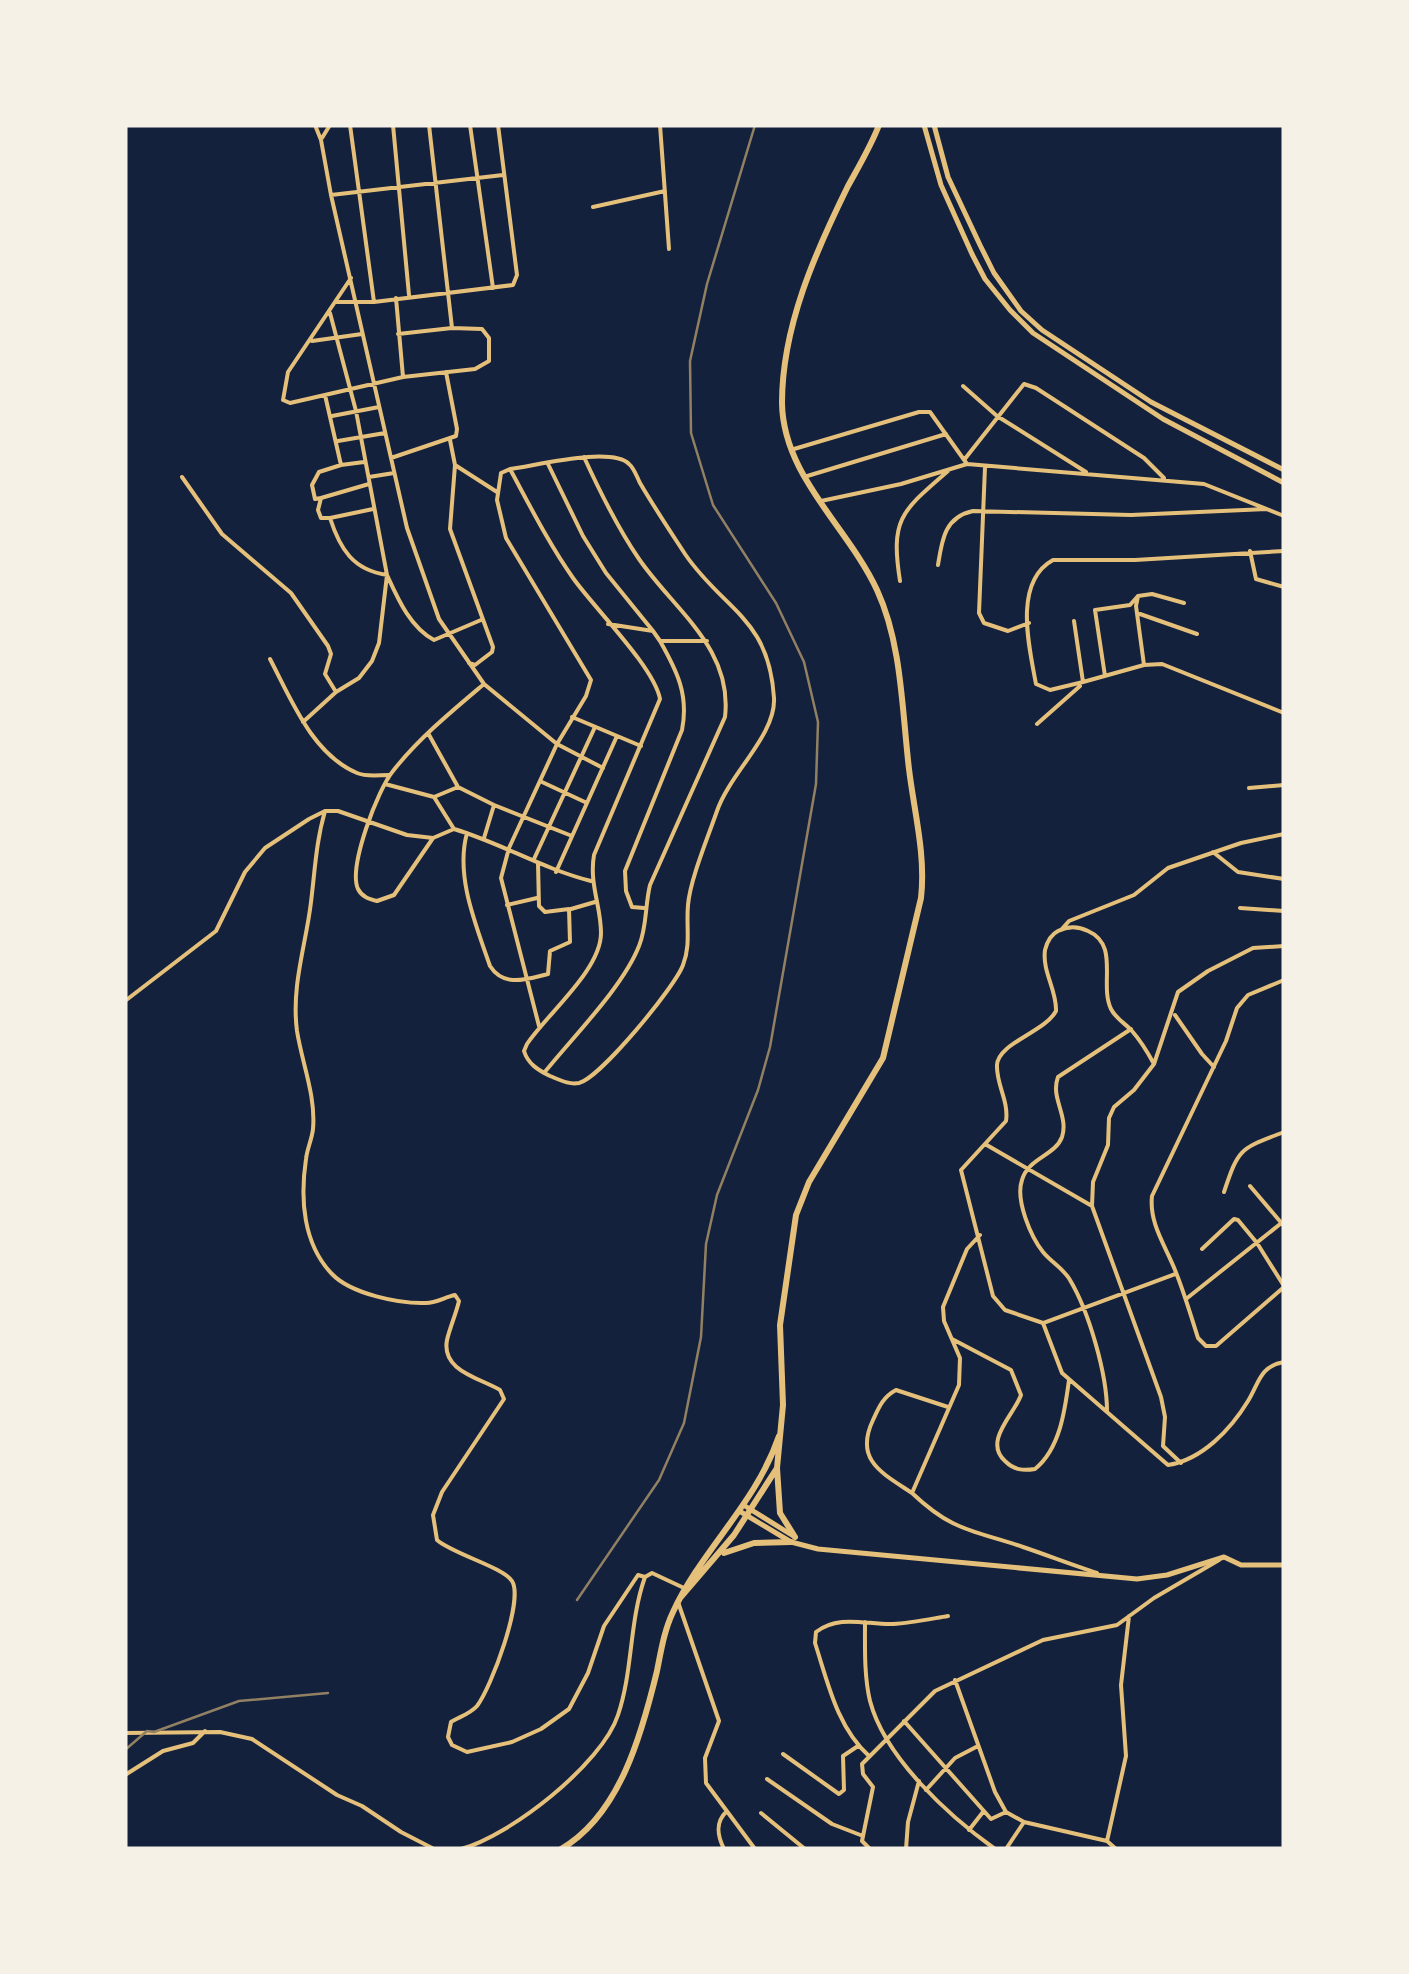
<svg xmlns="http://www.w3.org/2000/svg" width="1409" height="1974" font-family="'Noto Serif',serif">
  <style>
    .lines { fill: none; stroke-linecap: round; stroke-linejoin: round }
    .minor { stroke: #e5c07b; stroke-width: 4 }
    .tertiary { stroke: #e5c07b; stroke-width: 5 }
    .primary { stroke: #e5c07b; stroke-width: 6 }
    .rail { stroke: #918062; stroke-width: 2.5 }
  </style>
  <rect width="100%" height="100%" fill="#14213d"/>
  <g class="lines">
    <!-- minor -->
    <path class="minor" d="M315,125l6,15 10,55 76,333 32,91 45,65 73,60 46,24
      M350,125l24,177
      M393,125l16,170
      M429,125l23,203
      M470,125l23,163
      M660,125l9,124
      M322,138l8,-13
      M331,195l172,-20
      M593,207l72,-16
      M351,278l-63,94 -5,28 7,3 113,-26 72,-8 14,-8v-23l-7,-9 -30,-1 -54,6
      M396,298l7,79
      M337,302h37l139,-17 4,-10 -19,-150
      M312,341l50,-7
      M963,386l34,30 89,56
      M325,395l16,70 23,-3
      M332,416l47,-9
      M450,440l5,25 -5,64 43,118 -1,5 -17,13 -6,-2
      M338,441l47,-8
      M794,449l125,-37h11l37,52 237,20 80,32
      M391,458l65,-22 1,-7 -11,-57
      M964,460l60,-76 12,4 108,70 20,20
      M548,464l35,72 23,37 47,58
      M341,465l-22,7 -7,13 3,14 6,-1 -3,12 3,8h9c10,31 23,52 57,57 11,24 23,52 47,65l47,-20
      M455,465l42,27
      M985,467l-6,146 5,10 24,8 21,-8
      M510,469c20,37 39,75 63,109 22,31 81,89 87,121l-66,156c-5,29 7,51 7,78 0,37 -54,81 -74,111l-3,7c4,13 14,19 26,25 10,4 19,9 29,7 21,-5 96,-96 104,-118 8,-20 3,-39 5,-60 2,-25 20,-68 29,-94 13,-38 59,-76 57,-113 -5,-81 -51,-88 -89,-144 -15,-23 -31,-47 -45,-71 -3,-6 -6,-15 -11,-19 -18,-18 -94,2 -119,5l-9,4 -4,27 9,38 85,142 -5,16 -29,48 -48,104 -8,30 38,148
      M182,477l40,57 69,59 37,53 3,8 -6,20 11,18
      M369,477l25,-4
      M804,477l142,-43
      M321,498l48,-14
      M821,501l80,-17 66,-20
      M330,518l43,-9
      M1250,551l6,28 28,8
      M938,565c4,-26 7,-48 35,-54l158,4 136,-6
      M900,581c-10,-63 2,-70 48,-110
      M1138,596l14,-2 32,9
      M1140,614l57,20
      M1074,621l9,61 61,-17 18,-1 122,49
      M608,624l45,7 7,10h47
      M270,659c21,40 42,95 87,114 9,4 21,2 32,2
      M1105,676l-10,-66 35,-5 8,-9 -2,10 8,59
      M1083,682l-33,8 -14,-6c-7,-38 -23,-102 17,-124h82l149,-9
      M572,717l69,29
      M303,722l33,-30 23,-14 13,-17 7,-18 8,-68 -31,-164 -26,-98
      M1037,724l43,-38
      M542,782l45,21
      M385,784l49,13 24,-10 -30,-54
      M458,787l36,18 78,31
      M1249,788l35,-3
      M434,797l20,32
      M325,811c-9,31 -10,59 -14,91 -5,43 -20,84 -14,129 5,32 19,65 16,98 -1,10 -6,20 -7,30 -6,40 -3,85 26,115 19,20 68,30 94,29 10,0 19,-6 29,-8l4,6c-3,13 -9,26 -12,39 -6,31 33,38 53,50l4,9 -62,93 -9,23 4,25c16,14 66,27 75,41 12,19 -21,107 -35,125 -7,8 -18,11 -26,16l-3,15 4,8 15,7 45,-10 29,-13 28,-20 19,-36 16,-47 34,-51 7,2
      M467,833c-12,43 9,92 23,133 14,22 37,13 58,8l2,-23 20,-9 -1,-33 -24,3 -6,-6 -1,-43
      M433,838l-39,57 -17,6c-8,-2 -15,-4 -19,-12 -10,-22 20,-100 35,-118 26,-33 59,-60 91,-87
      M484,838l10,-33
      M1213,852l25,20 46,7
      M534,859l61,-132
      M556,872l61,-136
      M507,905l30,-7
      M644,908l-12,-1 -6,-16 -1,-20 57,-141c7,-35 -5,-59 -22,-89
      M1240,908l44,3
      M571,909l24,-7
      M1061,930l8,-9 65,-26 34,-27 73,-25 43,-9
      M1284,980l-36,15 -11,13 -11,33 -74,155c-3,27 13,49 23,74 9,22 16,46 23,68l8,8h10l68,-59
      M125,1001l91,-70 29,-59 20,-24 44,-29 16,-8h13l69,24 26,3 21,-9c47,14 89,40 137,52
      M1175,1015l27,39 12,13
      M1154,1064c-6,-11 -13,-23 -22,-33 -7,-8 -16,-12 -21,-22 -12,-25 9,-64 -23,-78 -10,-5 -20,-5 -30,0 -8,4 -11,11 -13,19 -3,22 12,40 11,61 -11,21 -58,32 -59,54 -1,19 12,36 9,56l-45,49 32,126 12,14 38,13 19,50 106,92c34,-5 63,-36 80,-64 11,-18 12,-35 36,-39
      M544,1073c28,-35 79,-86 95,-127 8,-19 6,-41 11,-61l75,-168c8,-69 -51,-107 -86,-158 -22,-32 -39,-67 -55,-102
      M985,1144l107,62
      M1250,1186l34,40
      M1224,1192c15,-45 16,-43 60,-60
      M980,1235l-13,14 -24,58 1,14 16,37 -1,27 -47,108c41,39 61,37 111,54 24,8 49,18 74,26
      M1202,1249l32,-30 4,1 19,23 27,43
      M1186,1299l98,-78
      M1043,1323l132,-49
      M952,1339l59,31 10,25c-7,20 -38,46 -16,66 9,9 18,10 30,8 25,-20 30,-59 34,-89
      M1107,1411c0,-37 -18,-99 -37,-131 -6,-11 -19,-18 -27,-28 -12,-15 -28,-52 -21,-72 6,-22 33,-24 40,-43 7,-21 -12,-39 -4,-60l73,-48
      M1181,1463l-18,-17 2,-29 -4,-20 -69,-191 1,-24 15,-37 1,-27 5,-11 20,-17 20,-26 24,-72 30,-21 45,-23 31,-2
      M912,1493c-30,-20 -58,-33 -39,-73 6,-13 10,-23 23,-30l52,17
      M678,1602l41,119 -14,37 1,25 49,66
      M865,1622c0,25 -1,54 5,79 15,57 79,115 125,148
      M955,1680l40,112 11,20 18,10 -18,27
      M904,1721l87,98 15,-7
      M125,1733l95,-1 32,7 85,56 25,11 39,26 33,17
      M783,1754l56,40 5,-4 -1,-34 15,-10
      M869,1756c-32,-29 -41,-73 -54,-113l1,-11c23,-18 51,-7 77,-8 18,-1 37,-5 55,-8
      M125,1775l38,-24 30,-8 12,-12
      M767,1779l65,45 31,12
      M926,1790l29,-32 23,-12
      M761,1813l44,36
      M1024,1822l83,19 19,-85 -5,-71 8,-69
      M969,1830l14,-18
      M1107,1841l9,8
      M461,1849c49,-13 141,-85 157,-134 15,-44 11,-93 27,-138l7,-4 32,15
      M724,1849c-7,-14 -9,-27 3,-38
      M870,1849l-8,-8 11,-54 -10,-13 -1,-10 73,-73 108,-51 74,-15 37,-27 65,-38
      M906,1849l2,-27 11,-41"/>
    <!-- tertiary -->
    <path class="tertiary" d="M924,125l17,60 31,69 13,25 25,31 23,23 130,86 121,64
      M934,125l14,52 32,68 14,28 27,38 21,19 109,72 133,68
      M745,1506l50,31
      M741,1512l50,30 27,7 319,30 30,-4 57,-18 17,8h43"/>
    <!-- primary -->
    <path class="primary" d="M777,1468l3,45 15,24
      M724,1553l30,-10 37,-1
      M680,1598l54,-63 43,-67 6,-63 -3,-80 16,-110 13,-33 74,-124 38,-160c5,-43 -7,-87 -12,-129 -7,-58 -7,-125 -32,-179 -29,-63 -94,-114 -95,-187 0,-76 33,-150 66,-217 11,-20 23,-40 31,-61
      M561,1849c59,-34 81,-116 96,-178 4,-20 7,-40 16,-59 29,-63 83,-108 106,-176"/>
    <!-- rail -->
    <path class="rail" d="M577,1600l82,-120 25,-57 17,-86 5,-93 11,-49 41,-105 12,-43 46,-263 2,-62 -14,-60 -28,-59 -63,-98 -22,-72 -1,-72 17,-77 48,-159
      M125,1750l22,-19 7,1 85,-31 89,-8"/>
  </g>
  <!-- border -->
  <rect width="1409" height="1974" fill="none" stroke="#f6f1e7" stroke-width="255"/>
</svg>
